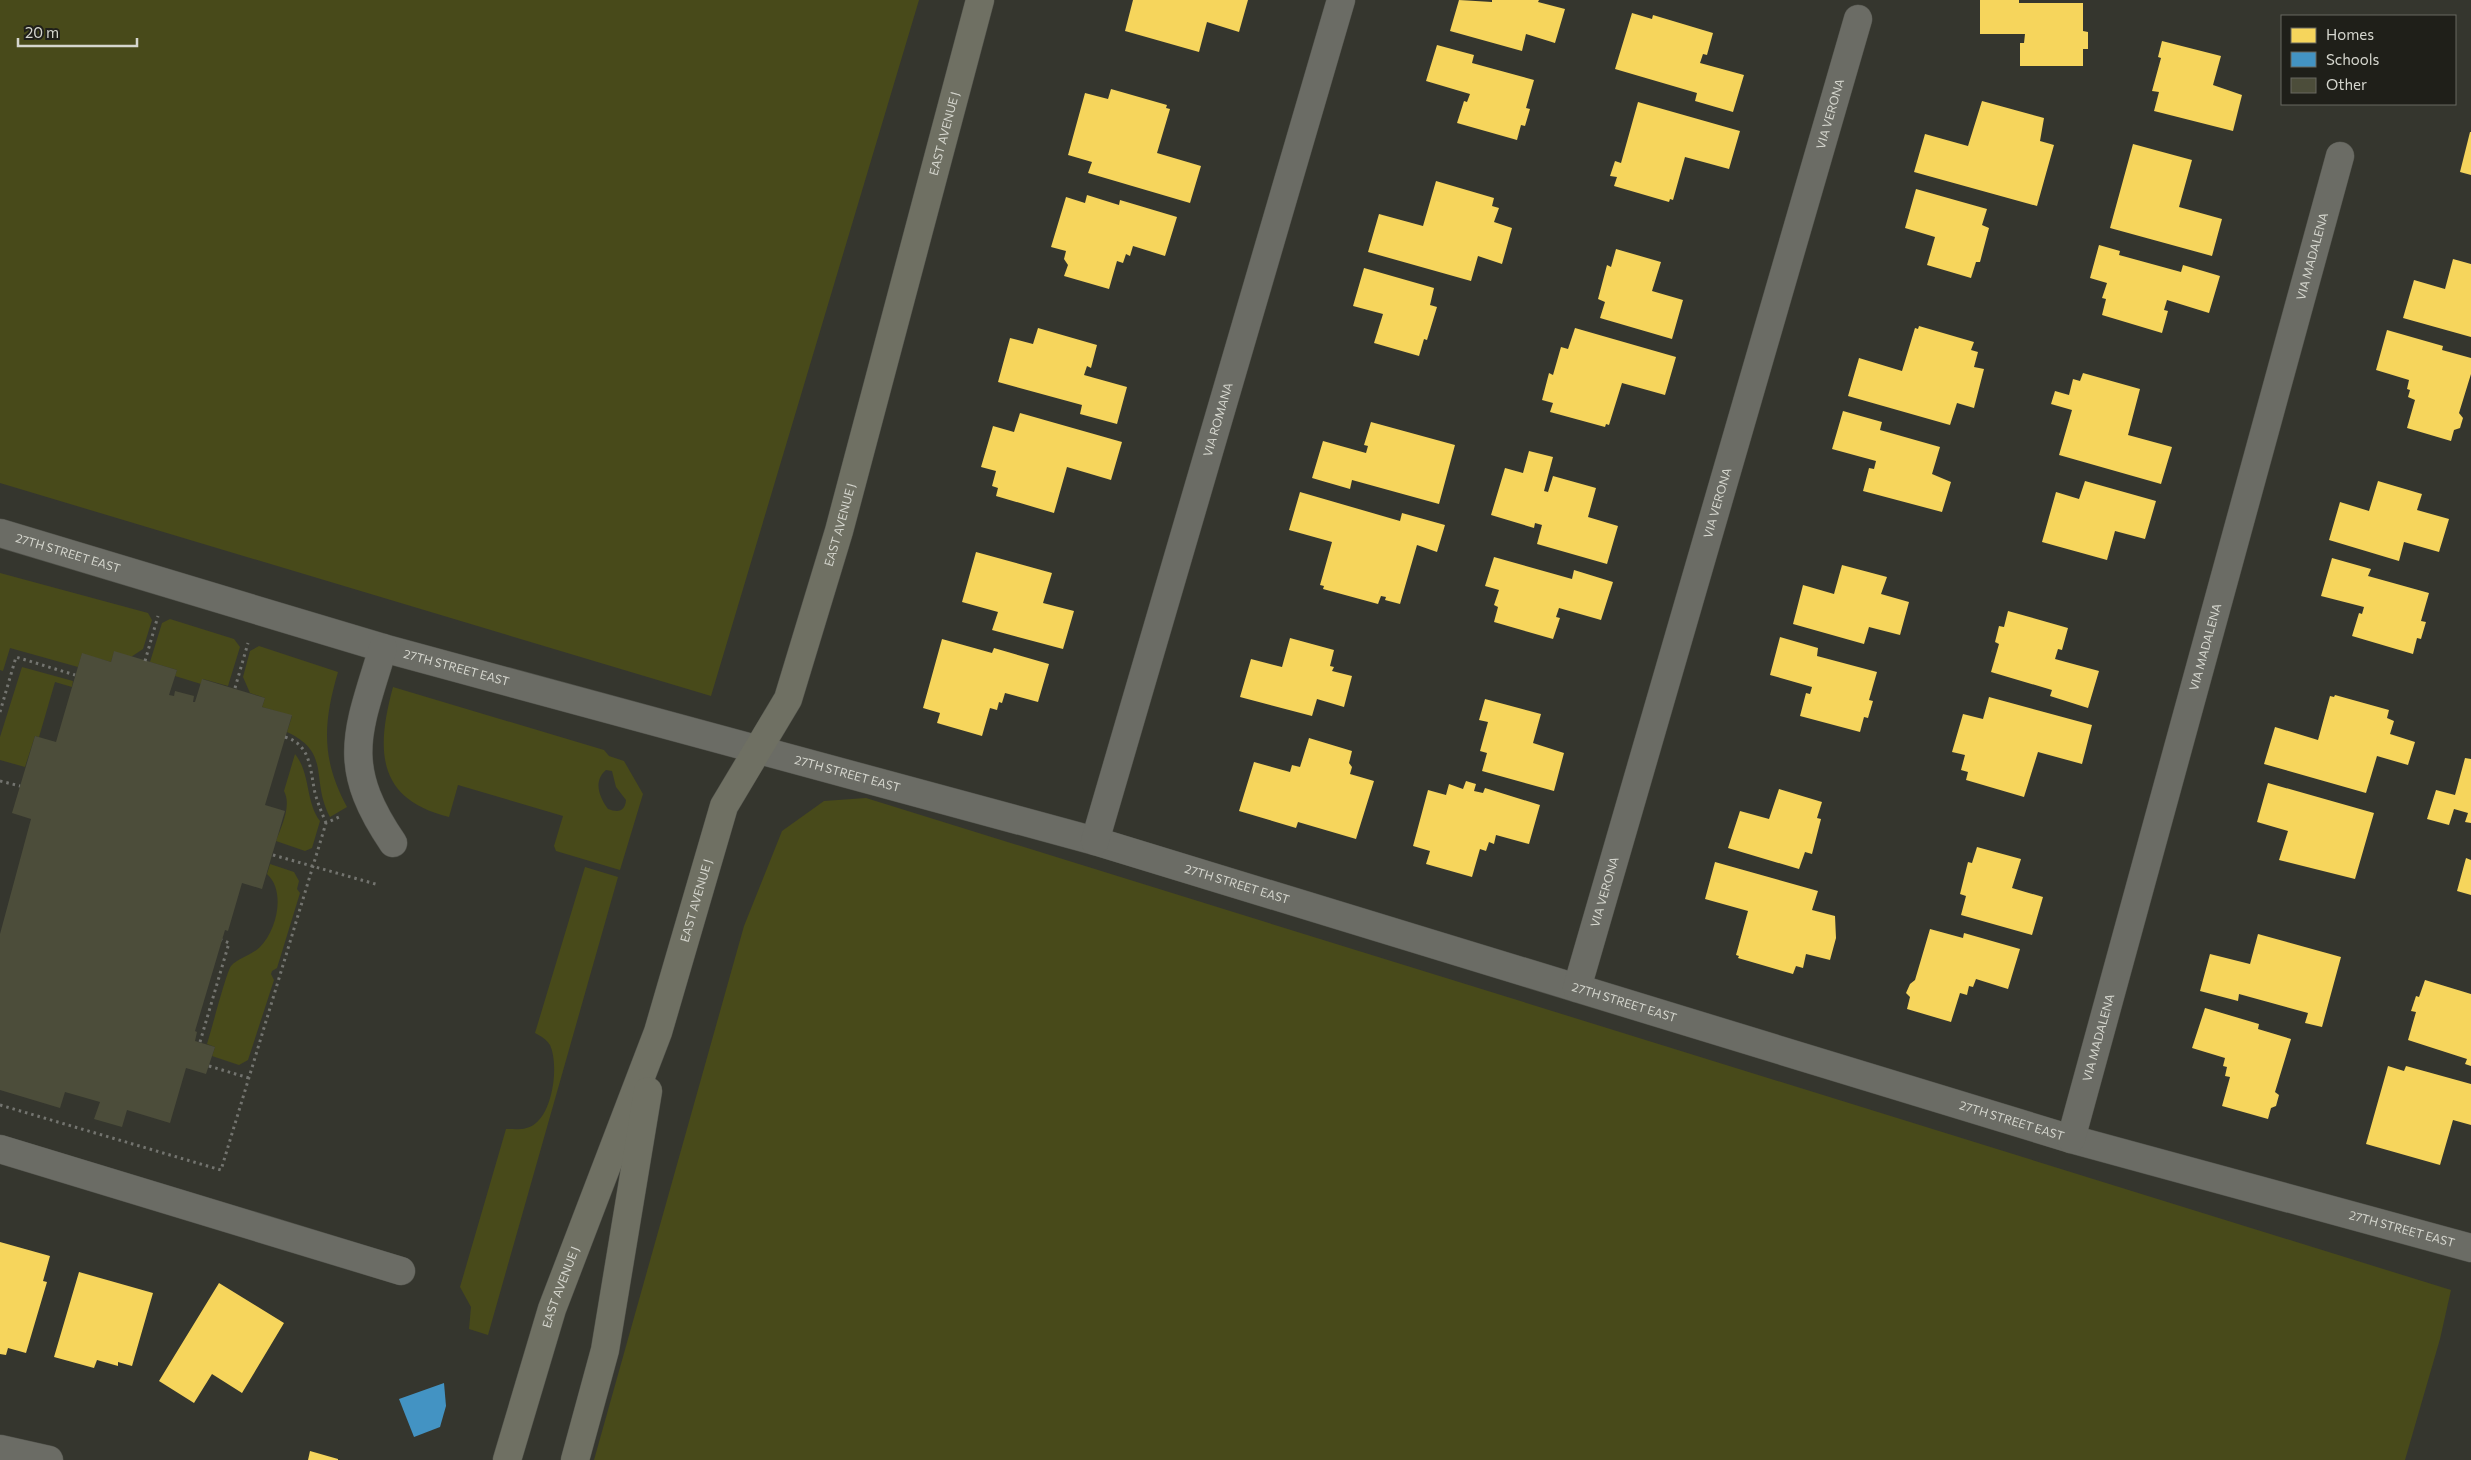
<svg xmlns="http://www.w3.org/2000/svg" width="2471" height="1460" font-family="Commissioner,sans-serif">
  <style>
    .green { fill: #484a1a; fill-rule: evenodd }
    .homes { fill: #f6d55c }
    .schools { fill: #4393c3 }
    .building { fill: #4c4d3a }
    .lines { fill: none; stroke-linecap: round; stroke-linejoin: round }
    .minor-casing { stroke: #51524b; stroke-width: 29 }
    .major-casing { stroke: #51524b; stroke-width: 29 }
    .path { stroke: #73746f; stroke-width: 3; stroke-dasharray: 2.5 4; stroke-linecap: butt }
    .minor { stroke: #6b6c65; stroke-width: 28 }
    .major { stroke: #6f7063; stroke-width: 28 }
    .labels { text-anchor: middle; stroke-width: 5; stroke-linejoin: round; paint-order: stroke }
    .street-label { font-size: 12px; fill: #d5d6ce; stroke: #1f1f19 }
  </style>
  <rect width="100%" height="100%" fill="#35362e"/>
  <!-- green -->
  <path class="green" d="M0,0h919l-208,696 -711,-213z
    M0,573l148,40 4,7 -9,29 -12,8 -17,-5 -3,10 -29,-8 -4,13 -68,-19 -7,23 -3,-1z
    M170,619l64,20 6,8 -12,39 -25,-7 -2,5 -26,-8 2,-6 -27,-8 12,-39z
    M259,646l79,26c-15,51 -17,87 9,135l-17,10c-20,-38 2,-64 -43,-85l5,-16 -30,-9 3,-9 -15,-5 -7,-16 7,-26z
    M22,667l51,14 -1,6 -17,-5 -16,55 -4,-1 -10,31 -25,-7v-23z
    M393,687l211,63 5,6 15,5 19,33 -23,76 -64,-19 -2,-5 9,-30 -105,-31 -9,32c-73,-18 -73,-67 -56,-130zM606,770l6,1 4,16 10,13c-1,11 -7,13 -18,9 -9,-12 -15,-28 -2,-39z
    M295,754c16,20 10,47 25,67l-8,27 -7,3 -29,-10c5,-14 16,-35 8,-50z
    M866,798l1585,492 -11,49 -35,121h-1811l150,-534 38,-95 42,-30z
    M270,864l24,8 5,9 -2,8 3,4 -23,75 -5,3 -1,3 3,6 -26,80 -9,5 -27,-9 3,-9 -8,-3c4,-12 19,-71 24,-78 7,-8 21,-11 29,-19 17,-17 26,-56 7,-73z
    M585,867l33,10 -130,458 -19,-6 2,-22 -11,-20 46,-158c10,0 21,2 30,-6 17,-14 23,-58 14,-78 -3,-5 -9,-9 -15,-12z"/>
  <!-- homes -->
  <path class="homes" d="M1133,0h115l-9,32 -32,-10 -8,30 -74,-21z
    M1459,0l33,2v-2h47l-1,2 27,7 -10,34 -29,-9 -4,17 -72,-20z
    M1980,0h39v3h64v28l5,1v17h-5v17h-63v-23h4l1,-9h-45z
    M1632,13l20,6 1,-4 60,18 -6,22 -4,-1 -3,9 44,12 -11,37 -38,-11 2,-8 -82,-24z
    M2162,41l59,15 -8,29 29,10 -9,36 -79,-20 5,-19 -7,-1 9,-33 -3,-1z
    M1437,45l37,10 -2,8 62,17 -8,28 4,1 -5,17 -4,-1 -4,15 -60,-17 7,-22 3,1 3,-8 -44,-13z
    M1111,89l56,16 -1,3 4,1 -13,44 44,13 -11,37 -102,-30 4,-11 -24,-7 17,-62 23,6z
    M1982,101l62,17 -4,23 14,4 -17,61 -123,-34 11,-38 43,12z
    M1638,102l102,29 -11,38 -44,-12 -12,43 -3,-1 -1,3 -55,-16 3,-9 -7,-1 5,-15 6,2z
    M2470,132h1v43l-11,-3z
    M2133,144l59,16 -13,47 43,12 -10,37 -102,-28z
    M1436,181l58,17 -2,8 7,2 -5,14 18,6 -10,36 -24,-8 -7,25 -103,-29 11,-38 44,12z
    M1916,189l71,20 -5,16 7,3 -9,34h-4l-5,16 -44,-13 8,-28 -30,-9z
    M1087,195l32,10 1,-5 57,17 -12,39 -32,-10 -3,10 -4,-2 -3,9 -6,-2 -8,28 -45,-13 4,-11 -4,-6 2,-8 -15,-4 15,-50 19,6z
    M2099,245l21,6 -1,4 62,17 2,-7 37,11 -11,37 -42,-13 -3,10 4,1 -6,22 -60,-18 4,-16 -4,-1 5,-15 -17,-5z
    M1616,249l45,13 -9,29 31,9 -11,39 -72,-21 5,-16 -7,-3 9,-34 4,2z
    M2453,259l18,5v73l-68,-19 11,-38 31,9z
    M1364,268l70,20 -4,17 7,2 -10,33 -3,-1 -5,17 -45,-13 9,-29 -30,-8z
    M1919,326l55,16 -3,8 7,2 -4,15 10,2 -10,39 -17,-5 -7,22 -102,-29 11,-38 43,13 13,-43 3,1z
    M1038,328l59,17 -6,23 -4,-2 -3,9 43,12 -10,37 -37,-10 2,-9 -84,-23 12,-44 23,6z
    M1575,328l101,29 -11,38 -43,-12 -13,42 -3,-1 -1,3 -55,-15 3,-9 -11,-3 7,-27 4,2 8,-28 7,2z
    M2387,330l56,16 -1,4 29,8v16l-12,39 4,5 -3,10 -6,2 -3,11 -44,-13 8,-28 -7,-3 2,-7 -3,-1 2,-9 -33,-10z
    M2083,373l57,16 -12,46 44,12 -11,37 -102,-29 13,-45 -21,-6 4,-13 14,4 4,-16 7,2z
    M1843,411l39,11 -2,8 60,17 -8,27 19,8 -9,30 -79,-21 6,-23 5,1 2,-8 -44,-12z
    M1020,413l102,29 -11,38 -44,-13 -13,46 -58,-17 2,-8 -6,-2 4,-15 -15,-4 12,-41 21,6z
    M1371,422l84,23 -16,59 -87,-24 -2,9 -38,-11 11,-37 43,12 2,-7 -4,-1z
    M1529,451l24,6 -9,34 4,1 5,-16 43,12 -8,29 30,9 -11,38 -70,-20 5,-19 -7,-2 -1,5 -43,-13 14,-47 18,5z
    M2085,481l71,20 -11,38 -30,-8 -8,29 -65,-18 14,-50 23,7z
    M2378,481l44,13 -5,16 32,9 -10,33 -35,-10 -5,19 -70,-21 11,-38 29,9z
    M1300,492l100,29 2,-8 43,12 -8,27 -20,-7 -17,59 -15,-4 1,-3 -5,-1 -3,8 -55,-15 1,-3 -4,-1 12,-43 -43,-12z
    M976,552l76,21 -9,30 31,8 -11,38 -71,-19 6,-18 -36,-10z
    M1494,557l78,22 2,-9 39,12 -12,38 -42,-12 -3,9 4,1 -7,21 -59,-17 4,-15 -4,-2 5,-15 -14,-4z
    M2332,558l39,11 -3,7 61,17 -8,28 5,1 -5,17 -4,-1 -4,16 -61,-18 7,-23 3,1 2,-7 -43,-11z
    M1842,565l45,12 -6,17 28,8 -9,33 -31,-8 -5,17 -71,-20 10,-39 31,9z
    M2008,611l60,17 -6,22 -4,-1 -3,10 44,12 -11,37 -38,-12 2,-6 -61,-18 8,-28 -4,-2 4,-16 5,1z
    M1780,637l38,11 -1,8 60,16 -8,28 4,1 -5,17 -4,-1 -4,15 -60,-16 6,-23 4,1 2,-7 -42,-12z
    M1290,638l44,12 -4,16 4,1 -2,4 20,5 -8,31 -27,-8 -5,17 -72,-19 11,-38 31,8z
    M942,639l50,14 2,-5 55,16 -11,38 -33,-9 -3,10 -3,-1 -2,8 -7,-2 -8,28 -45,-13 3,-10 -17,-5z
    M2335,695l54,15 -2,8 7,3 -4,13 25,8 -7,23 -31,-9 -11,37 -102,-29 11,-37 43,13 12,-44 4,1z
    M1989,697l103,28 -10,39 -44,-12 -14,45 -58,-17 2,-8 -7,-2 4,-15 -13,-3 11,-38 20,5z
    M1485,699l56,15 -8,29 31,10 -10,38 -72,-20 5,-18 -7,-2 8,-29 -9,-2z
    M1309,738l43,13 -3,12 3,4 -2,7 24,7 -18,58 -58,-17 -2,6 -57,-17 15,-49 36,10 2,-7 8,2z
    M2465,758l6,1v64l-6,-1 3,-9 -14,-4 -5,16 -22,-6 9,-29 19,5z
    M1466,781l10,3 -2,7 9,2 2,-5 55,17 -11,39 -33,-9 -2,9 -5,-2 -3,9 -6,-2 -8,28 -46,-13 4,-13 -17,-5 15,-56 18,5 3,-11 14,5z
    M2268,783l106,30 -19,66 -76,-19 9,-29 -31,-9z
    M1779,789l43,13 -5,16 4,1 -9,35 -7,-2 -6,17 -71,-21 12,-37 29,8z
    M1977,847l44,12 -9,29 31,9 -11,38 -71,-20 5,-19 -6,-2 8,-32 4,1z
    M2466,858l5,2v35l-14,-4z
    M1715,862l103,29 -6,19 23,6 1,22 -6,22 -24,-6 -3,14 -7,-2 -3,8 -55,-16 1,-2 -3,-1 12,-44 -43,-12z
    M1930,929l33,9 1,-5 56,16 -12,40 -32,-10 -3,8 -4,-1 -2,9 -7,-2 -9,29 -44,-13 3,-12 -4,-4 4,-9 5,-4z
    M2258,934l83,23 -19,70 -17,-4 3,-10 -69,-19 -1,7 -38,-10 10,-37 40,10z
    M2425,980l46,14v72l-6,-2 2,-5 -59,-19 8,-28 -5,-1 5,-15 3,1z
    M2205,1008l54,16 -1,5 33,10 -16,53 4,3 -3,11 -5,2 -3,11 -46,-13 8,-29 -5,-1 2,-9 -4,-1 2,-8 -33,-10z
    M2388,1066l16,5 2,-5 65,18v41l-18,-5 -13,45 -74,-21z
    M0,1242l50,14 -7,25 4,1 -21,71 -18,-5 -2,7 -6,-1z
    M79,1272l74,21 -21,73 -14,-4v4l-21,-6 -3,8 -40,-11z
    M219,1283l65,40 -42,70 -30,-19 -18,29 -35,-22z
    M310,1451l28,8v1h-30z"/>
  <!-- schools -->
  <path class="schools" d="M444,1383l2,23 -6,21 -26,10 -15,-38z"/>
  <!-- building -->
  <path class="building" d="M114,651l63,19 -8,25 5,1 1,-5 19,5 -1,6h2l7,-23 63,19 -3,9 30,8 -27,90 20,6 -23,78 -20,-6 -14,48 -3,-1 -30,101 2,1 -2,9 20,6 -9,27 -20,-6 -16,55 -43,-13 -5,17 -28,-8 6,-17 -35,-10 -5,16 -60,-18v-156l31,-115 -19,-6 23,-77 21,6 26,-89 29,9z"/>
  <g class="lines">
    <defs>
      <g id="minor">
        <path id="s1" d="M0,533l383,115 712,193 976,298 400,109"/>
        <path d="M383,648c-25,83 -44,116 10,195"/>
        <path id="s2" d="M1095,841l246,-841"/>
        <path id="s3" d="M1577,988l281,-969"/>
        <path id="s4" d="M2071,1139l269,-983"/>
        <path d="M0,1149l401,122"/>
        <path d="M0,1449l49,11"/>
      </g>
      <g id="major">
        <path id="s5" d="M507,1460l45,-151 106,-277 66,-226 64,-107 51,-168 141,-531"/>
        <path d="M575,1460l30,-110 43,-259"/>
      </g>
    </defs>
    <!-- minor casing -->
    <use href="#minor" class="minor-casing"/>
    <!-- major casing -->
    <use href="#major" class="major-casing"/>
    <!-- path -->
    <path class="path" d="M145,661l13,-45
      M235,688l13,-45
      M0,712l16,-55 59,18
      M285,737c27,8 25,34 30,56 3,11 7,20 11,30
      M0,781l20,5
      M273,855l106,30
      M200,1042l29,-99 -7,-3
      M209,1066l40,12
      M0,1105l221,65 105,-347 13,-6"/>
    <!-- minor -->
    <use href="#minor" class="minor"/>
    <!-- major -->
    <use href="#major" class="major"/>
  </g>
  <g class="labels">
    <!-- street labels -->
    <g class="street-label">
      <text dy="4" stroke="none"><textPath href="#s3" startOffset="910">VIA VERONA</textPath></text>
      <text dy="4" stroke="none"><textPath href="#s5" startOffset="1401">EAST AVENUE J</textPath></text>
      <text dy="4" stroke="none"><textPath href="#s4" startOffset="915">VIA MADALENA</textPath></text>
      <text dy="4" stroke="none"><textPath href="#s2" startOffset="439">VIA ROMANA</textPath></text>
      <text dy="4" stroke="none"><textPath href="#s3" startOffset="505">VIA VERONA</textPath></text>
      <text dy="4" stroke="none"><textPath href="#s5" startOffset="996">EAST AVENUE J</textPath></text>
      <text dy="4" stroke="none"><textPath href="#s1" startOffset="71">27TH STREET EAST</textPath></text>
      <text dy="4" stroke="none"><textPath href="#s4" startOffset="510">VIA MADALENA</textPath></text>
      <text dy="4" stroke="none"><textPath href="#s1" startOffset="476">27TH STREET EAST</textPath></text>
      <text dy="4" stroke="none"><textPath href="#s1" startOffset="881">27TH STREET EAST</textPath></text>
      <text dy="4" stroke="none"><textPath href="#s1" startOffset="1286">27TH STREET EAST</textPath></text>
      <text dy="4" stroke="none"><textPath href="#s3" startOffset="100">VIA VERONA</textPath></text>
      <text dy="4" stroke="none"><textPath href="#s5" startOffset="591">EAST AVENUE J</textPath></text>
      <text dy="4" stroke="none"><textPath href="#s1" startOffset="1691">27TH STREET EAST</textPath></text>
      <text dy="4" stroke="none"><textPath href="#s4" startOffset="105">VIA MADALENA</textPath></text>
      <text dy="4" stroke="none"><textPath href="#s1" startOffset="2096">27TH STREET EAST</textPath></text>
      <text dy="4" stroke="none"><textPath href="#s1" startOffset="2501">27TH STREET EAST</textPath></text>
      <text dy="4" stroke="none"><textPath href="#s5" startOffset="181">EAST AVENUE J</textPath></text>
    </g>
  </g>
  <!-- legend -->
  <rect x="2281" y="15" width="175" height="90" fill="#1f1f19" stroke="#686861"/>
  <rect x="2291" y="28" width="25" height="15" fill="#f6d55c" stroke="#686861"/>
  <text x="2326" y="40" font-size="15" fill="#d5d6ce">Homes</text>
  <rect x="2291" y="52" width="25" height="15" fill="#4393c3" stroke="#686861"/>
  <text x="2326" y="65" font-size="15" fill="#d5d6ce">Schools</text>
  <rect x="2291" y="78" width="25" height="15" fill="#4c4d3a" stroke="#686861"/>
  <text x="2326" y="90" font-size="15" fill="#d5d6ce">Other</text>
  <!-- scale -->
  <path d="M18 38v8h119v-8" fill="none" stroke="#d5d6ce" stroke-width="2.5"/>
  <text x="25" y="38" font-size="15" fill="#d5d6ce" stroke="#1f1f19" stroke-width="4" paint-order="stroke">20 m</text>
</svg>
